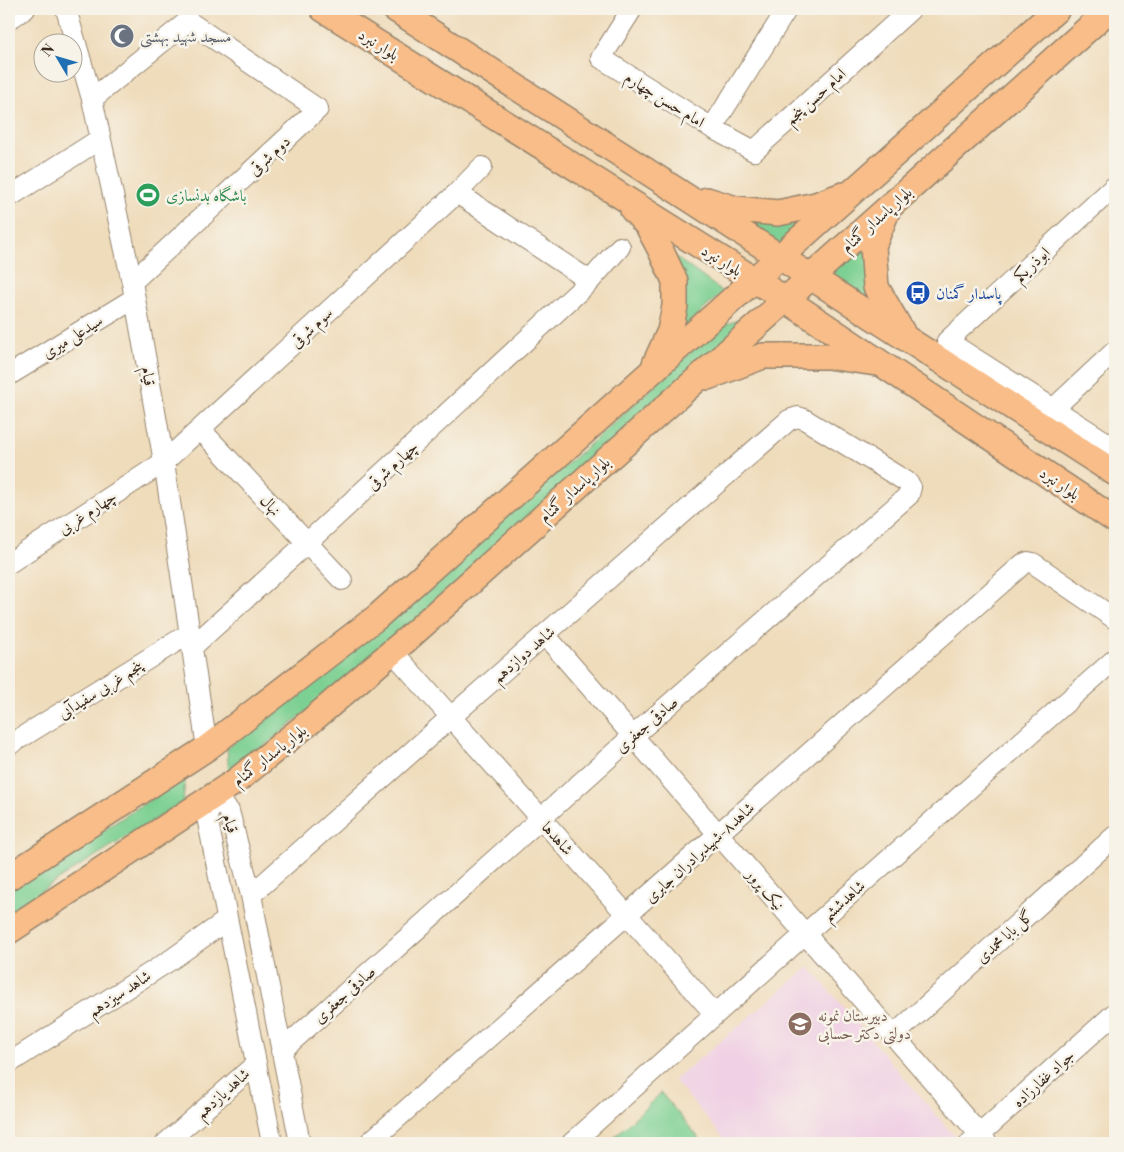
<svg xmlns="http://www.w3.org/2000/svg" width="1124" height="1152" font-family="'Libre Bodoni',Amiri,serif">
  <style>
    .built { fill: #f0d0e4 }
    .green { fill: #7dd093; stroke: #5c7d58 }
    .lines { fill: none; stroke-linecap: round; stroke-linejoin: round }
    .minor-casing { stroke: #95836c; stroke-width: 22 }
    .major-casing { stroke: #95836c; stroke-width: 28 }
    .minor { stroke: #fff; stroke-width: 20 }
    .major { stroke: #f8bd88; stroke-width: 25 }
    .labels { text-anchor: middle; stroke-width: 5; stroke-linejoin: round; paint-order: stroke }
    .worship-label { font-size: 16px; fill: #5b616d; stroke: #f7f3e8; text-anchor: start }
    .street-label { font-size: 16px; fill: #3b2a1e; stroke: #f7f3e8 }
    .leisure-label { font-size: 16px; fill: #27864d; stroke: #f7f3e8; text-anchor: start }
    .transit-label { font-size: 16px; fill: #164399; stroke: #f7f3e8; text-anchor: start }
    .education-label { font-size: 16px; fill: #785e54; stroke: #f7f3e8; text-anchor: start }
  </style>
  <rect width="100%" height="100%" fill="#f7f3e8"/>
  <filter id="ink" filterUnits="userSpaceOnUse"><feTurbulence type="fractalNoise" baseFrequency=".02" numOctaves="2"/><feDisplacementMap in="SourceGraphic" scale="10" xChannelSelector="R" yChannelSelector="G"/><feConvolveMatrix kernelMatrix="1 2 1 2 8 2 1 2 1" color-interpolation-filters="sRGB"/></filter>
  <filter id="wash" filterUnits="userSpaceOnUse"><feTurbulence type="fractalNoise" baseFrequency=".0096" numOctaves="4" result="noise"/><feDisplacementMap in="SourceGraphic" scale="20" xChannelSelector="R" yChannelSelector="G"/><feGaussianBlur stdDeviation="1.12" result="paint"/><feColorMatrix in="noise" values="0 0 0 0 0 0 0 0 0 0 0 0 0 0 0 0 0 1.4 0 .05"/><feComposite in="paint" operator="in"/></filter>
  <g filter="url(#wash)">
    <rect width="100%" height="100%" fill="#efdcbb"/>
    <!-- built -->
    <path class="built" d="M809,967l146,170 -7,6h-220l-54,-63z"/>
    <!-- green -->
    <path class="green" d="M726,214l88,3 -34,30z
      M865,245l17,69 -57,-37z
      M670,253l53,39 -45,41z
      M741,319l5,4 -343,309 -174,143 -2,-27 165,-128 107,-97 104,-90 99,-91 22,-17z
      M185,780l-2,22 -107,66 -67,44v-21l39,-24 103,-68z
      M661,1093l42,50h-95z"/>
  </g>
  <g filter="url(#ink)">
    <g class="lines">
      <defs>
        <path id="minor" d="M66,9l26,90 40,183 32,180 43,286
          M632,9l-31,49 111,70 75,-119
          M9,19l16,-10
          M92,99l96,-78 130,88 -186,173
          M712,128l42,23 157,-142
          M1115,186l-168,155 168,107
          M457,193l133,88
          M9,197l91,-58
          M9,375l126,-77
          M1053,409l62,-58
          M200,429l142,151
          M9,563l155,-101 293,-269 25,-26
          M545,635l442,508
          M192,647l115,-104 283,-262 30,-34
          M401,661l314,353
          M9,745l181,-112
          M251,895l200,-178 338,-297 9,-3 6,2 103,63 4,5 -2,8 -276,241 -352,315
          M893,1036l222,-200
          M9,1063l163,-104 55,-39
          M166,1143l90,-79
          M272,1143l-65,-326 7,-21 15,15 22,84 49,248
          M369,1143l654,-579 5,-2 5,1 82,56
          M572,1143l233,-209 310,-275
          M970,1143l145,-130"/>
        <path id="major" d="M323,9l462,290 330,221
          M395,9l720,464
          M707,200l29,9 42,4 38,-8 27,-10
          M633,210l15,16 12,23 15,32v25l-5,25 -15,33
          M887,211l-14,35 3,41 26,45
          M708,377l55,-21h64l49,7
          M9,877l198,-129 170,-131 680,-608
          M9,931l227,-150 75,-60 95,-81 704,-631"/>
      </defs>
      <!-- minor casing -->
      <use href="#minor" class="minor-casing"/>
      <!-- major casing -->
      <use href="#major" class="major-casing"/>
      <!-- minor -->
      <use href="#minor" class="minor"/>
      <!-- major -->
      <use href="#major" class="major"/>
    </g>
  </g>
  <!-- icons -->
  <defs>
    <symbol id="mosque-disc" viewBox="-11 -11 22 22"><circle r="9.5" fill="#6b7280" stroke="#f7f3e8"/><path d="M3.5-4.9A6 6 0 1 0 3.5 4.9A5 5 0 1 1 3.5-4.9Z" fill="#fff"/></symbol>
    <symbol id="stadium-disc" viewBox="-11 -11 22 22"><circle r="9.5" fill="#2e9e5b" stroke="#f7f3e8"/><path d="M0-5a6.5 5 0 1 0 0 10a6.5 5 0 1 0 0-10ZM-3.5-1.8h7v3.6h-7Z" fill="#fff"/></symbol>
    <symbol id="bus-disc" viewBox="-11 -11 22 22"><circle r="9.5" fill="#1a4fb4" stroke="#f7f3e8"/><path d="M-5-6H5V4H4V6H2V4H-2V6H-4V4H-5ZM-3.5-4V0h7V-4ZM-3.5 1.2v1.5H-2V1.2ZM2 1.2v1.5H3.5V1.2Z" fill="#fff"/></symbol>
    <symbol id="school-disc" viewBox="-11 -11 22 22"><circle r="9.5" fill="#8d6e63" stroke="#f7f3e8"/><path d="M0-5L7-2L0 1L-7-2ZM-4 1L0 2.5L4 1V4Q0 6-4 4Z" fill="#fff"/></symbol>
  </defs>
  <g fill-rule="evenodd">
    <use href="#mosque-disc" x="108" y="22" width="28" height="28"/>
    <use href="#stadium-disc" x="134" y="181" width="28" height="28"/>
    <use href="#bus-disc" x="904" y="279" width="28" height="28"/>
    <use href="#school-disc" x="786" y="1010" width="28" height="28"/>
  </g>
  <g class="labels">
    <!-- worship labels -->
    <g class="worship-label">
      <text x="140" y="42">مسجد شهید بهشتی</text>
    </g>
    <!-- street labels -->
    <g class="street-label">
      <text transform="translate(379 44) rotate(32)" y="6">بلوار نبرد</text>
      <text transform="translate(815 96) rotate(-42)" y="6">امام حسن پنجم</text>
      <text transform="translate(665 99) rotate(32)" y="6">امام حسن چهارم</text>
      <text transform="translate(269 155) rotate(-43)" y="6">دوم شرقی</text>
      <text transform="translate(876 219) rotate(-42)" y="6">بلوار پاسدار گمنام</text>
      <text transform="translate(722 260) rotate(32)" y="6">بلوار نبرد</text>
      <text transform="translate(1031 264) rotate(-43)" y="6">ابوذر یکم</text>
      <text transform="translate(311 327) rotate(-43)" y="6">سوم شرقی</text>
      <text transform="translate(72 336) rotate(-32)" y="6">سیدعلی میری</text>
      <text transform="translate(149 376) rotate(80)" y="6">قیام</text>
      <text transform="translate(392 465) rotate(-43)" y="6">چهارم شرقی</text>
      <text transform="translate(1060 483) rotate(34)" y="6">بلوار نبرد</text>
      <text transform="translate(574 489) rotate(-42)" y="6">بلوار پاسدار گمنام</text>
      <text transform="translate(271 505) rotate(47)" y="6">نهال</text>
      <text transform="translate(87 512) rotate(-33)" y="6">چهارم غربی</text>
      <text transform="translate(523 654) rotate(-41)" y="6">شاهد دوازدهم</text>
      <text transform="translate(100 689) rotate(-32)" y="6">پنجم غربی سفیدآبی</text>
      <text transform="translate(646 724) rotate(-41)" y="6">صادقی جعفری</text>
      <text transform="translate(269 755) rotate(-38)" y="6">بلوار پاسدار گمنام</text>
      <text transform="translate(231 823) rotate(71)" y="6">قیام</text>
      <text transform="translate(558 838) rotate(48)" y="6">شاهدها</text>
      <text transform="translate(699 852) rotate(-42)" y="6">شاهد۸-شهیدبرادران جابری</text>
      <text transform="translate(766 889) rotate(49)" y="6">نیک پرور</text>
      <text transform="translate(843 900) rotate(-42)" y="6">شاهدششم</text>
      <text transform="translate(1004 936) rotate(-42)" y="6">گل بابا محمدی</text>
      <text transform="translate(119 993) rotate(-33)" y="6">شاهد سیزدهم</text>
      <text transform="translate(344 994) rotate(-42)" y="6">صادقی جعفری</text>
      <text transform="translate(1043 1078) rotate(-42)" y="6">جواد غفارزاده</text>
      <text transform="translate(222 1093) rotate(-42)" y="6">شاهد یازدهم</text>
    </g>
    <!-- leisure labels -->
    <g class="leisure-label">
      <text x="166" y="201">باشگاه بدنسازی</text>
    </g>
    <!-- transit labels -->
    <g class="transit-label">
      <text x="936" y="299">پاسدار گمنان</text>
    </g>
    <!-- education labels -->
    <g class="education-label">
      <text x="818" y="1021">دبیرستان نمونه<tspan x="818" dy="18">دولتی دکتر حسابی</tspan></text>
    </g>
  </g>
  <!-- margin -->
  <rect width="1124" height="1152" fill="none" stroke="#f7f3e8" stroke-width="30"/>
  <!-- north arrow -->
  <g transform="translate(58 58) rotate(308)"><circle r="24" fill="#f7f3e8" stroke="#aca397"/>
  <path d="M0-4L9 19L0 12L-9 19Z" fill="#1f6fb2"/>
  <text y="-8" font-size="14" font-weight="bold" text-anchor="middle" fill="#3b2a1e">N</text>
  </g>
</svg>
